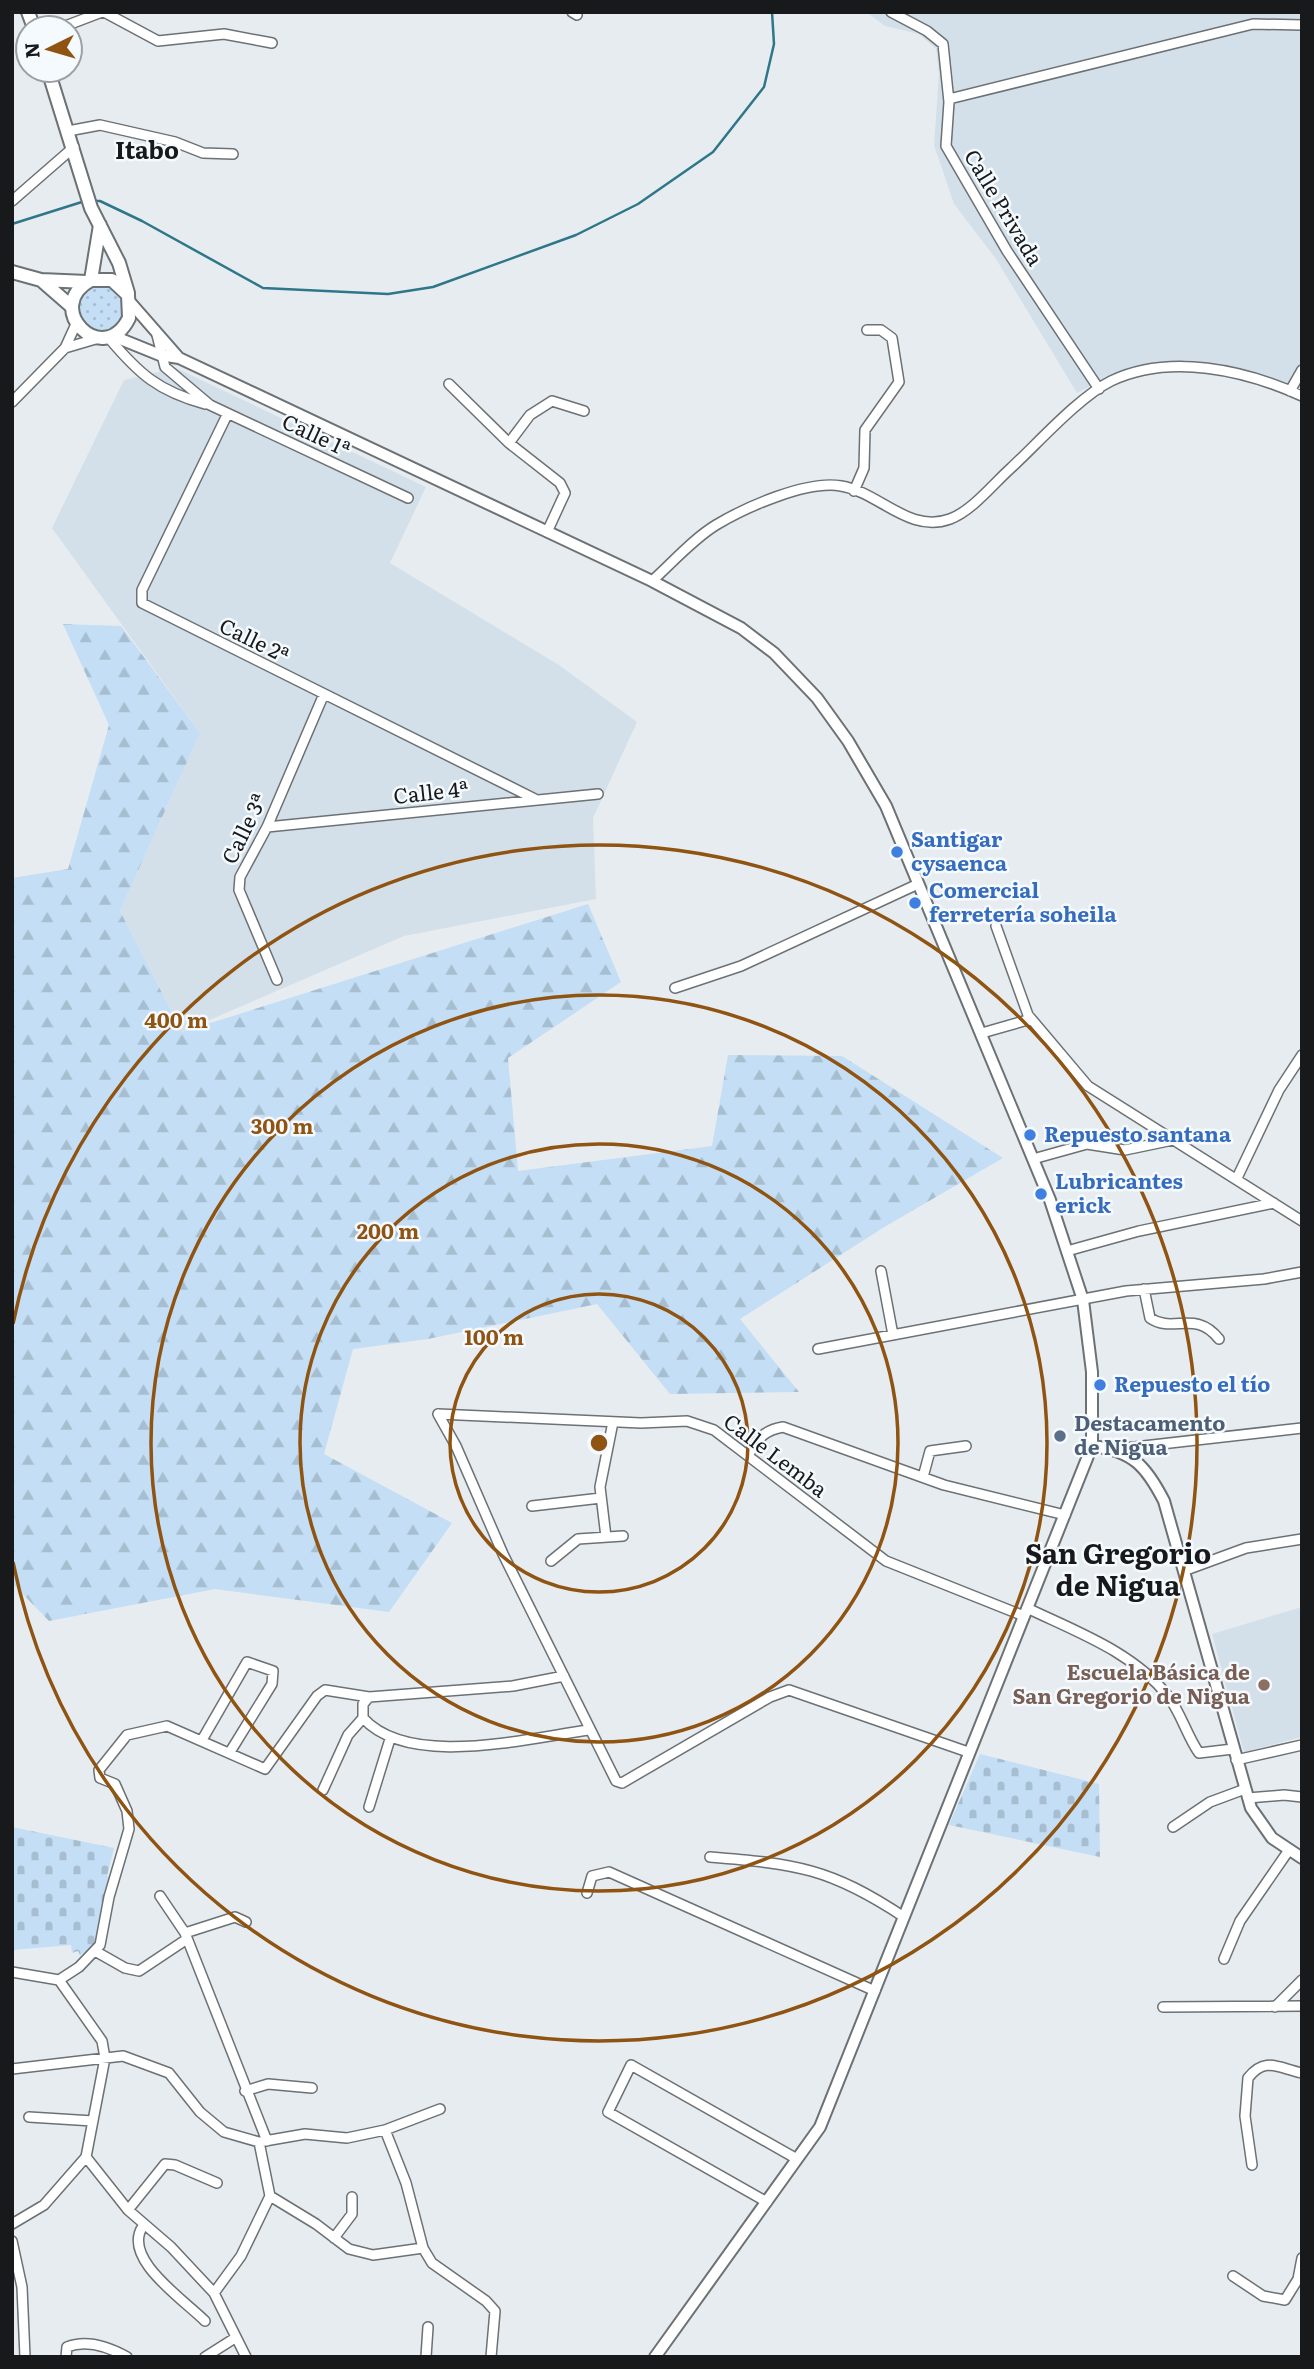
<svg xmlns="http://www.w3.org/2000/svg" width="1314" height="2369" font-family="Literata,serif">
  <style>
    .built { fill: #d4e0e9 }
    .grass { fill: url(#grass-dots) }
    .forest { fill: url(#forest-firs) }
    .cemetery { fill: url(#cemetery-stones) }
    .lines { fill: none; stroke-linecap: round; stroke-linejoin: round }
    .stream { stroke: #2e7788; stroke-width: 2.5 }
    .minor-casing { stroke: #6c7174; stroke-width: 12 }
    .tertiary-casing { stroke: #6c7174; stroke-width: 14 }
    .secondary-casing { stroke: #6c7174; stroke-width: 16 }
    .minor { stroke: #fff; stroke-width: 9 }
    .tertiary { stroke: #fff; stroke-width: 10 }
    .secondary { stroke: #fff; stroke-width: 12 }
    .ring { fill: none; stroke: #8f5312; stroke-width: 3.5 }
    .shop-dot { fill: #3f7fe0; stroke: #f5fafe; stroke-width: 2.5 }
    .service-dot { fill: #5c6f8a; stroke: #f5fafe; stroke-width: 2.5 }
    .education-dot { fill: #8d6e63; stroke: #f5fafe; stroke-width: 2.5 }
    .labels { text-anchor: middle; stroke-width: 5; stroke-linejoin: round; paint-order: stroke }
    .street-label { font-size: 21px; fill: #17191a; stroke: #f5fafe }
    .shop-label { font-size: 21px; font-weight: bold; fill: #366cbe; stroke: #f5fafe; text-anchor: start }
    .service-label { font-size: 21px; font-weight: bold; fill: #4e5e75; stroke: #f5fafe; text-anchor: start }
    .education-label { font-size: 21px; font-weight: bold; fill: #785e54; stroke: #f5fafe; text-anchor: end }
    .quarter-label { font-size: 24px; font-weight: bold; fill: #17191a; stroke: #f5fafe }
    .district-label { font-size: 28px; font-weight: bold; fill: #17191a; stroke: #f5fafe }
    .centre { fill: #8f5312; stroke: #f5fafe; stroke-width: 3.5 }
    .ring-label { font-size: 21px; text-anchor: middle; font-weight: bold; fill: #8f5312; stroke: #f5fafe; stroke-width: 5; stroke-linejoin: round; paint-order: stroke }
  </style>
  <defs>
    <pattern id="grass-dots" width="8" height="8" patternUnits="userSpaceOnUse" patternTransform="scale(1.75)"><rect width="8" height="8" fill="#c3def5"/><path d="M2 2h.1M6 6h.1" fill="none" stroke="#a7bed1" stroke-width="1.8" stroke-linecap="round"/></pattern>
    <pattern id="forest-firs" width="22" height="20" patternUnits="userSpaceOnUse" patternTransform="scale(1.75)"><rect width="22" height="20" fill="#c3def5"/><path d="M5 1l3.5 6h-7zM16 11l3.5 6h-7z" fill="#a7bed1"/></pattern>
    <pattern id="cemetery-stones" width="16" height="16" patternUnits="userSpaceOnUse" patternTransform="scale(1.75)"><rect width="16" height="16" fill="#c3def5"/><path d="M2 7V4a2 2 0 0 1 4 0v3zM10 15v-3a2 2 0 0 1 4 0v3z" fill="#a7bed1"/></pattern>
  </defs>
  <rect width="100%" height="100%" fill="#e7ecf0"/>
  <!-- built -->
  <path class="built" d="M866,12h436v378l-79,-26 -37,-4 -75,15 -34,18 -81,-134 -42,-55 -20,-59 5,-71 -3,-25 -17,-15 -34,-8z
    M176,368l250,119 -36,76 169,102 78,57 -44,96 3,81 -192,37 -222,96 -62,-121 80,-178 -148,-205 72,-148z
    M1302,1607v130l-58,15 -32,-118z"/>
  <!-- grass -->
  <path class="grass" d="M108,283l19,19 -6,25 -23,8 -19,-14 -1,-23 12,-13z"/>
  <!-- forest -->
  <path class="forest" d="M63,624l58,2 79,107 -80,178 62,121 406,-128 33,78 -113,76 10,113 194,-25 16,-91 114,1 161,102 -117,68 -146,93 59,73 -129,2 -73,-90 -169,35 -75,10 -29,105 128,69 -63,89 -174,-23 -166,32 -37,-38v-705l56,-9 41,-144z"/>
  <!-- cemetery -->
  <path class="cemetery" d="M980,1754l119,30 1,73 -151,-32z
    M12,1827l102,21 -7,28 5,1 -15,67 -17,11 -2,-4 -6,2 -1,-8 -59,5z"/>
  <g class="lines">
    <!-- stream -->
    <path class="stream" d="M92,201h8l42,20 121,67 125,6 45,-7 143,-52 62,-31 75,-52 51,-65 10,-43 -2,-32
      M12,224l73,-23"/>
    <defs>
      <path id="minor" d="M104,12l54,29 66,-7 48,9
        M572,12l5,3
        M891,12l36,19 16,13 6,58 -3,44 61,105 92,138
        M60,28l42,-16
        M949,99l304,-75 49,1
        M68,131l32,-6 75,17 28,11 30,1
        M12,201l62,-54
        M157,335l8,32 45,38 198,93
        M108,337c31,37 50,54 97,67
        M65,348l34,-10
        M449,384l60,59
        M1290,391l12,-21
        M12,402l53,-54 11,-24
        M227,415l-85,175v13l395,197
        M854,491l10,-23 1,-38 34,-48 -7,-44 -11,-8h-14
        M547,532l18,-39 -5,-10 -51,-40 21,-28 22,-14 32,10
        M652,581c20,-18 41,-42 64,-56 30,-18 91,-45 125,-39 38,6 68,48 109,33 22,-8 43,-35 61,-51 27,-25 68,-71 100,-87 59,-28 134,-11 191,15
        M267,827l331,-33
        M996,926l32,89 60,71 214,135
        M277,980l-38,-90 1,-13 27,-50 57,-133
        M675,988l66,-22 177,-82
        M982,1033l49,-14
        M1033,1159l54,-15 38,6 48,-10
        M1237,1178l42,-88 23,-35
        M1067,1251l72,-20 135,-28
        M881,1271l12,64
        M1144,1289l6,29c23,16 45,-9 69,21
        M818,1349l308,-58 138,-12 38,-7
        M438,1414l18,32 47,108 113,227 6,2 148,-86 19,-7 179,62
        M438,1414l203,9 46,-2 27,9 172,131 138,55
        M1117,1449l185,-21
        M749,1454c9,-16 16,-24 34,-27l161,58 121,30
        M923,1477l7,-26 36,-5
        M532,1506l69,-8
        M606,1537l-6,-50 13,-65
        M551,1561l27,-22 45,-3
        M1186,1570l60,-22 56,-9
        M1027,1608c50,24 106,44 141,88 13,17 19,40 31,57l34,-4
        M564,1676l-51,10 -144,11 -6,7v14c46,51 164,20 226,12
        M202,1740l45,-78 26,9 -1,13 -42,68
        M1236,1760l66,-15
        M323,1790l25,-55 15,-17
        M1248,1798l36,-3 18,2
        M369,1807l21,-68
        M1173,1827l37,-25 35,-13
        M710,1857c87,7 120,11 194,60
        M587,1893l5,-17 17,-4 266,119
        M160,1896l25,37 82,208
        M185,1933l50,-16 11,5
        M95,1951l30,17 14,3 48,-32
        M1224,1959l16,-38 49,-71
        M12,1972l47,8 43,61 3,17 -19,99 42,53 43,37 43,46 32,64
        M59,1980l20,-13 21,-22 9,-48 20,-68 -2,-18 -12,-27 -15,-6 -1,-8 28,-35 40,-9 98,43 52,-73 8,-6 44,7
        M1163,2007l139,-1
        M1275,2007l27,-27
        M12,2069l111,-13 46,17 31,39 24,20 35,10 46,-8 42,4 38,-8 55,-21
        M245,2091l23,-7 44,4
        M29,2117l64,4
        M385,2130l21,53 17,65 9,15 54,38 9,10 -4,46
        M1252,2165l-7,-49 3,-38c17,-22 30,-10 54,-5
        M270,2196l46,28 33,25 24,6 50,-7
        M767,2202l-159,-90 23,-47 166,94
        M128,2210l37,-46 10,1 42,18
        M12,2224l32,-19 42,-48
        M143,2226c-22,32 40,73 62,95
        M334,2238l18,-24v-17
        M12,2241l10,46 3,70
        M1233,2276l30,20 22,4 13,-21 4,-21
        M214,2293l27,-37 29,-60 -11,-54
        M66,2357l1,-10c20,-8 42,0 60,10
        M205,2357l30,-19
        M426,2357l2,-30"/>
      <path id="tertiary" d="M130,302l49,56
        M113,336l47,19 19,3 473,223 89,47 33,25 43,45 31,43 38,65 164,394 33,100 9,72v74l-272,681 -165,230
        M1092,1446c41,5 54,20 72,55l87,307 21,30 30,20"/>
      <path id="secondary" d="M28,12l6,16
        M48,70l43,138 28,55 9,30
        M12,272l29,8 46,2
        M41,280l31,27
        M91,280h21l16,15 1,23c-26,52 -88,-11 -38,-38l9,-55"/>
    </defs>
    <!-- minor casing -->
    <use href="#minor" class="minor-casing"/>
    <!-- tertiary casing -->
    <use href="#tertiary" class="tertiary-casing"/>
    <!-- secondary casing -->
    <use href="#secondary" class="secondary-casing"/>
    <!-- minor -->
    <use href="#minor" class="minor"/>
    <!-- tertiary -->
    <use href="#tertiary" class="tertiary"/>
    <!-- secondary -->
    <use href="#secondary" class="secondary"/>
  </g>
  <!-- distance rings -->
  <g class="ring">
    <circle cx="599" cy="1443" r="149"/>
    <circle cx="599" cy="1443" r="299"/>
    <circle cx="599" cy="1443" r="448"/>
    <path d="M13 1324A598 598 0 1 1 13 1562"/>
  </g>
  <!-- markers -->
  <g class="shop-dot">
    <circle cx="897" cy="852" r="7"/>
    <circle cx="915" cy="903" r="7"/>
    <circle cx="1030" cy="1135" r="7"/>
    <circle cx="1041" cy="1194" r="7"/>
    <circle cx="1100" cy="1385" r="7"/>
  </g>
  <circle class="service-dot" cx="1060" cy="1436" r="7"/>
  <circle class="education-dot" cx="1264" cy="1685" r="7"/>
  <g class="labels">
    <!-- street labels -->
    <g class="street-label">
      <text transform="translate(1003 208) rotate(59)" y="7">Calle Privada</text>
      <text transform="translate(316 436) rotate(25)" y="7">Calle 1ª</text>
      <text transform="translate(254 641) rotate(26)" y="7">Calle 2ª</text>
      <text transform="translate(431 793) rotate(-6)" y="7">Calle 4ª</text>
      <text transform="translate(245 829) rotate(-64)" y="7">Calle 3ª</text>
      <text transform="translate(775 1456) rotate(37)" y="7">Calle Lemba</text>
    </g>
    <!-- shop labels -->
    <g class="shop-label">
      <text x="911" y="847">Santigar<tspan x="911" dy="24">cysaenca</tspan></text>
      <text x="929" y="898">Comercial<tspan x="929" dy="24">ferretería soheila</tspan></text>
      <text x="1044" y="1142">Repuesto santana</text>
      <text x="1055" y="1189">Lubricantes<tspan x="1055" dy="24">erick</tspan></text>
      <text x="1114" y="1392">Repuesto el tío</text>
    </g>
    <!-- service labels -->
    <g class="service-label">
      <text x="1074" y="1431">Destacamento<tspan x="1074" dy="24">de Nigua</tspan></text>
    </g>
    <!-- education labels -->
    <g class="education-label">
      <text x="1250" y="1680">Escuela Básica de<tspan x="1250" dy="24">San Gregorio de Nigua</tspan></text>
    </g>
    <!-- quarter labels -->
    <g class="quarter-label">
      <text x="147" y="159">Itabo</text>
    </g>
    <!-- district labels -->
    <g class="district-label">
      <text x="1118" y="1564">San Gregorio<tspan x="1118" dy="32">de Nigua</tspan></text>
    </g>
  </g>
  <circle cx="599" cy="1443" r="10" class="centre"/>
  <g class="ring-label">
    <text x="176" y="1028">400 m</text>
    <text x="282" y="1134">300 m</text>
    <text x="388" y="1239">200 m</text>
    <text x="494" y="1345">100 m</text>
  </g>
  <!-- border -->
  <rect width="1314" height="2369" fill="none" stroke="#17191a" stroke-width="28"/>
  <!-- north arrow -->
  <g transform="translate(49 49) rotate(265)"><circle r="33" fill="#f5fafe" stroke="#9ca0a3" stroke-width="2"/>
  <path d="M0-5L12 26L0 18L-12 26Z" fill="#8f5312"/>
  <text y="-10" font-size="19" font-weight="bold" text-anchor="middle" fill="#17191a">N</text>
  </g>
</svg>
